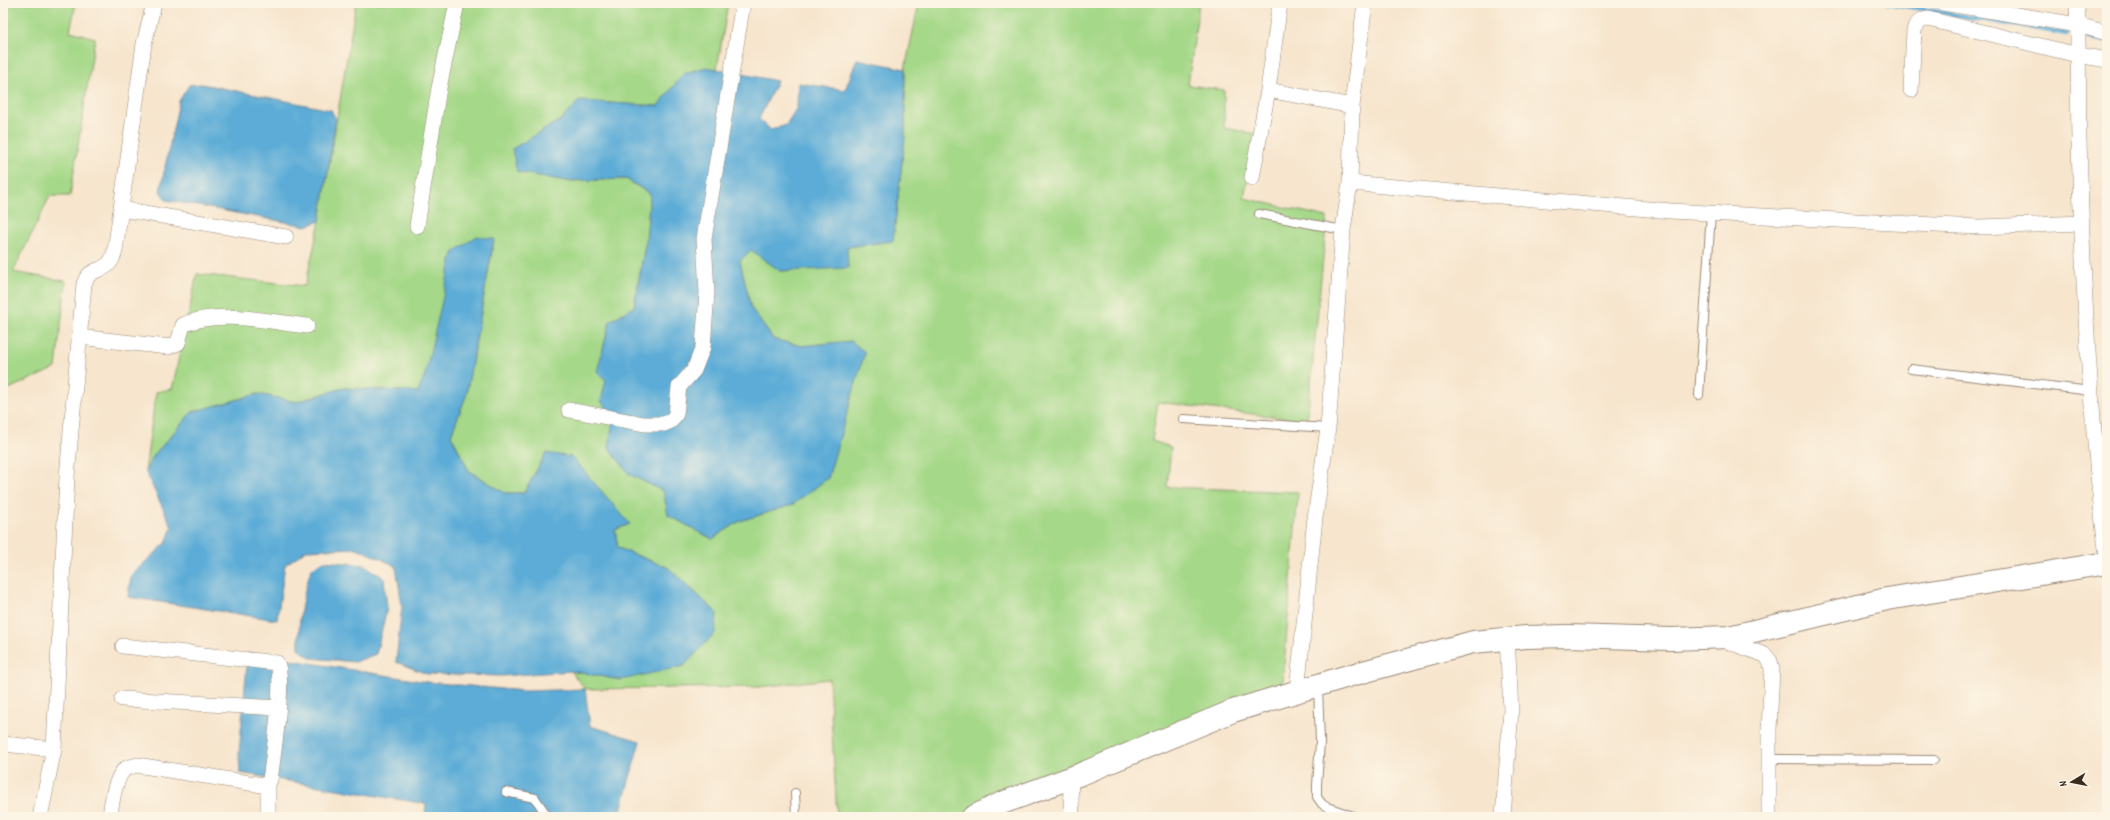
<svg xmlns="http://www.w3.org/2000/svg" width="2110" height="820" font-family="Dekko,sans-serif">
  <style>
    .green { fill: #a5d888; stroke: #708153 }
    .water { fill: #5cacd7; stroke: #4c6b7a }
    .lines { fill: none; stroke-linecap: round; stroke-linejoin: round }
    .stream { stroke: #5cacd7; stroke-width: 4.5 }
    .lane-casing { stroke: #998876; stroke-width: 10 }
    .street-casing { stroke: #998876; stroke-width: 16 }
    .secondary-casing { stroke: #998876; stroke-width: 24 }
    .lane { stroke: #fff; stroke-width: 8 }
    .street { stroke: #fff; stroke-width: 15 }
    .secondary { stroke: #fff; stroke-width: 22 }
  </style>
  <rect width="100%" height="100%" fill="#fcf5e5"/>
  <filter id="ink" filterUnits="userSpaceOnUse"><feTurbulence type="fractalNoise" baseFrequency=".025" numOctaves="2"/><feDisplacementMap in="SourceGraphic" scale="8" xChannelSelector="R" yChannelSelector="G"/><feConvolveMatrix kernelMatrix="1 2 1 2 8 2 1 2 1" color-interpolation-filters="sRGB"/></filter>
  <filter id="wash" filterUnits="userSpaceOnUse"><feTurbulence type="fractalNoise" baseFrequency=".012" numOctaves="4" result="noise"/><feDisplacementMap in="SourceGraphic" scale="16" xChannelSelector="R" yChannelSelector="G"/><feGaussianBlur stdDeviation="0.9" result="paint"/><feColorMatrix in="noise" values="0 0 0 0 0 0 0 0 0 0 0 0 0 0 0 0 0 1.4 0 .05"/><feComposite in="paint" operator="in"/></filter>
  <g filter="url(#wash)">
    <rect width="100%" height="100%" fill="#f7e5cd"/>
    <!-- green -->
    <path class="green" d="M3,3h73l-6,28 25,7 -25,158h-20l-37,76 53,9 -10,87 -52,23 -1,8z
      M356,3h372l-11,66c-32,-6 -42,16 -59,37l-79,-5 -17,18 -50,30 54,32 60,-2 24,15 -4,46 -12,67 -24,14 -4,59 7,38 16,56 34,17 49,48 28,-18 52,-16 36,-27 16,-59 7,-78 -50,5 -28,-7 -22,-31 -11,-47 11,-11 29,21 68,-4 -2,-20 47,-6 12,-105v-67l14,-66h280l-11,82 36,5v38l32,6 -12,64 83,19 -20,204 -149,-19 -6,39 19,6 -4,40 131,5 -16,200 -305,125h-140l-8,-138 -70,8 -174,2 -14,-18 50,9 48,-112 -51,-20 -3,-18 14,-6 -83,-71 -22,40h-19l-36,-22 -18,-36 15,-39 28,-156 -76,152 -75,-4 -47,14 -38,-8 -66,18 -38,43 -9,16 11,-79 16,-3 25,-115 108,12 15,-65z"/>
    <!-- water -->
    <path class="water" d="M857,59l48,10v67l-12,105 -46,6 1,21 -68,3 -29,-21 -11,11 11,47 22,31 28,7 50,-5 14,11 -37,126 -36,27 -52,16 -28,18 -44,-24 -5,-24 -34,-17 -20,-26 4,-30 -12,-17 5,-21 -9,-8 13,-51 24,-14 12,-67 4,-46 -24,-15 -60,2 -49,-9 -5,-23 50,-30 17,-18 79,5 25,-32 23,-7 71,14 -18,38 12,11 15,-5 11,-18 1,-24 47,7z
      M202,84l129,26 5,9 -16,102 -14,5 -140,-26 -6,-9 19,-90 10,-16z
      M477,236l17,3 -28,157 -15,39 18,36 36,22h19l22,-40 26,4 58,67 -15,6 3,18 51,20 48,45 -2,20 -31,33 -63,14 -50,-9 -70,5 -74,-2 -31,-12 6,-56 -6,-40 -39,-18 -51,2 -21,15 -8,55 -149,-23 3,-22 35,-32 6,-16 -27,-56 9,-16 38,-43 66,-18 38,8 47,-14 75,4 7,-17 28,-122z
      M324,561l41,4 19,13 3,30 -11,46 -21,8 -44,-4 -12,-9c-1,-28 3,-55 13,-81z
      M248,653l179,29 97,9 61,-2 5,37 50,15 -21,76h-194l1,-13 -186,-31 -1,-20z"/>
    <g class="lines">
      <!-- stream -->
      <path class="stream" d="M1887,3l180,31
        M2089,37l18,4"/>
    </g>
  </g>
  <g filter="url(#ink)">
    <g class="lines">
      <defs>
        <path id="lane" d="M1259,214l84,16
          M1911,369l180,22
          M1699,395l12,-182
          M1183,419l145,9
          M1318,686l2,56 -3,43v12l5,7 5,3 29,10
          M1770,759l164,1
          M506,792l29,6 13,19
          M795,793l1,24"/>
        <path id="street" d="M1943,3l135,22 29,8
          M2077,3c2,45 1,91 2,136 3,140 11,279 28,418
          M1268,90l84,16
          M1911,90l3,-60c4,-8 6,-10 14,-11l150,36 29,5
          M1252,178l16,-88 12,-87
          M1350,183l321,28 221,12 87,4 103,-4
          M121,209l165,28
          M417,226l22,-138 18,-85
          M79,337l89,10 10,-4 5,-18c35,-16 87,-3 124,1
          M569,410l75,14h20l7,-3 5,-7 3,-27 15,-17 9,-23 4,-54 -3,-54 39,-236
          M1721,639l44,16 5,6 2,8 -3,61v87
          M1297,691l18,-173 13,-90 15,-198 7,-47 2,-77 13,-103
          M122,699l156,9
          M3,744l51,5
          M1070,778l2,39
          M268,784v33
          M40,817l14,-68 13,-272 17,-193c7,-22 24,-6 31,-33l29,-207 10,-41
          M110,817c1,-12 5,-40 15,-48 3,-2 9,-3 12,-4l125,20 6,-1 2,-4c3,-22 15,-101 7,-117l-154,-17
          M1503,817l8,-107 -4,-72"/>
        <path id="secondary" d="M973,817l29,-14 79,-29 152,-63 115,-35 125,-34 53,-5 42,-1 103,3 58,-2 158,-38 220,-36"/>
      </defs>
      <!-- lane casing -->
      <use href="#lane" class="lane-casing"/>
      <!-- street casing -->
      <use href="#street" class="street-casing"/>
      <!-- secondary casing -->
      <use href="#secondary" class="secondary-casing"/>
      <!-- lane -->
      <use href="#lane" class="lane"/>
      <!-- street -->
      <use href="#street" class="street"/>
      <!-- secondary -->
      <use href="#secondary" class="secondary"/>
    </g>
  </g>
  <!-- margin -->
  <rect width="2110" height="820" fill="none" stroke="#fcf5e5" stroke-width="16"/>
  <!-- north arrow -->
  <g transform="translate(2072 782) rotate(260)" stroke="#fcf5e5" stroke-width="3" paint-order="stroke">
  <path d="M0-3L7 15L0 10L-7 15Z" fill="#3b2a1e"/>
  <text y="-6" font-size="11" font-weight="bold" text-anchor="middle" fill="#3b2a1e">N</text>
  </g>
</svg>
